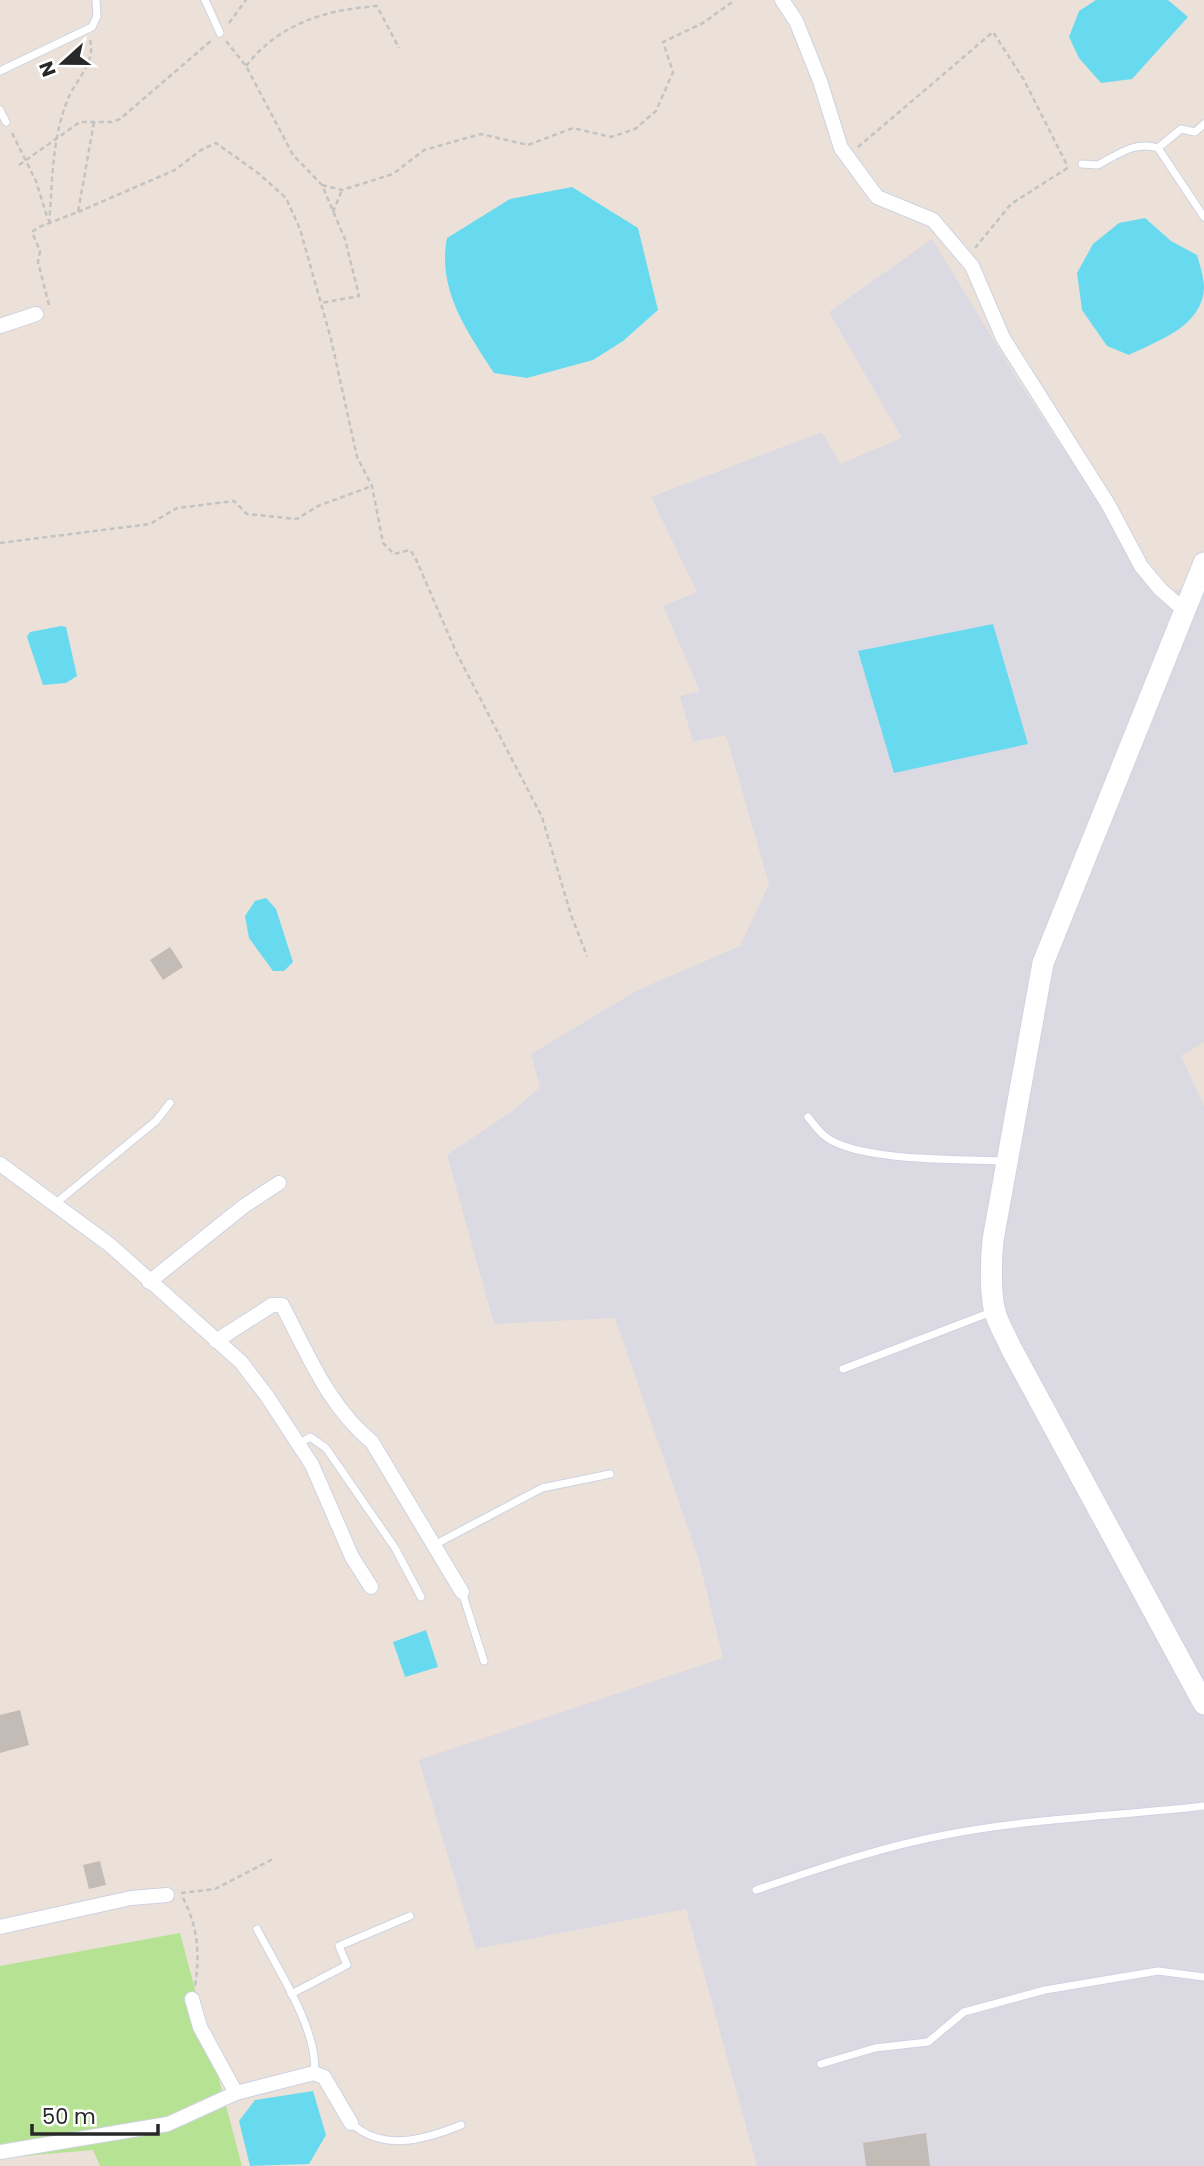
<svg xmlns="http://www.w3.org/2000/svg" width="1204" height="2166" font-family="Poppins,sans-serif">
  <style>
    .industrial { fill: #dbdae3 }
    .green { fill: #b6e393 }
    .water { fill: #68daf0 }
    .building { fill: #c3bbb5 }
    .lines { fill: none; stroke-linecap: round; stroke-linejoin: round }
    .lane-casing { stroke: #ced3e1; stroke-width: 9 }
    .street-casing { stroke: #ced3e1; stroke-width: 16 }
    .secondary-casing { stroke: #ced3e1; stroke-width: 23 }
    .path { stroke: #c3c3c3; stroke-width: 2.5; stroke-dasharray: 5 3.5; stroke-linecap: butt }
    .lane { stroke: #fff; stroke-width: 7 }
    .street { stroke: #fff; stroke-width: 14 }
    .secondary { stroke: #fff; stroke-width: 21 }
  </style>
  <rect width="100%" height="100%" fill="#ebe1d8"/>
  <!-- industrial -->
  <path class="industrial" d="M932,239l89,146 92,138 44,54 17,13 30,-5v457l-23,14 23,50v1060h-447l-71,-257 -210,40 -57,-189 304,-102 -24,-98 -84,-242 -121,6 -47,-169 68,-46 25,-22 -9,-33 107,-64 102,-44 29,-62 -43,-149 -33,7 -13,-46 20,-5 -37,-85 34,-14 -46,-95 171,-65 18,32 62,-26 -73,-126z"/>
  <!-- green -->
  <path class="green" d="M180,1933l62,233h-142l-7,-16 -93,8v-192z"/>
  <!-- water -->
  <path class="water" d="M1096,0h72l20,17 -56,62 -31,4 -22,-25 -10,-21 10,-26z
    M572,187l66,41 20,82 -35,31 -30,19 -66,18 -33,-5c-27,-42 -57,-83 -47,-135l63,-39z
    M1145,218l26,23 26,14c3,10 7,23 7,33 -2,39 -47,53 -75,67l-22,-9 -25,-36 -5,-37 16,-29 26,-21z
    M993,624l35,120 -134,29 -36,-122z
    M61,626l5,1 11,49 -11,7 -23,2 -16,-48 3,-5z
    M266,898l10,11 17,53 -9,9h-11l-24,-33 -4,-22 10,-15z
    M426,1630l12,37 -33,10 -12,-35z
    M313,2091l13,44 -17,29 -59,2 -11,-45 16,-21z"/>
  <!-- building -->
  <path class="building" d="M170,947l13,20 -20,13 -13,-20z
    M20,1710l9,35 -29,8v-38z
    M100,1861l6,24 -17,4 -6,-24z
    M926,2133l4,33h-64l-3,-23z"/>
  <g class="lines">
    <defs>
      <path id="lane" d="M205,0l15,33
        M0,71l92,-44 5,-11 -1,-16
        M0,110l6,12
        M1158,148l23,-19 14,3 9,-8
        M1082,164l16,1c21,-11 36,-24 60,-17l46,69
        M808,1117c5,6 11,15 18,20 33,25 137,22 179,24
        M56,1203l100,-82 14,-18
        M843,1369l151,-58
        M299,1444l11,-7 16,11 69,100 26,49
        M436,1544l106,-56 68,-14
        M462,1592l22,69
        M756,1890c64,-22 128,-44 194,-56 84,-16 169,-18 254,-28
        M257,1929c19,37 63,104 57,144
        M291,1994l56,-29 -8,-19 71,-30
        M821,2064l54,-16 53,-6 36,-30 81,-22 113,-19 46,6
        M351,2123c32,29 73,17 110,2"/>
      <path id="street" d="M782,0l14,21 24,60 21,67 36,49 56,23 39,46 31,72 105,166 33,62 19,23 24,21
        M0,326l36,-12
        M0,1164l110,81 131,117 26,34 45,69 40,92 19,30
        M149,1282l95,-76 35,-23
        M216,1341l56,-36h10c26,49 46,101 90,137l90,150
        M0,1927l131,-29 36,-3
        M192,1999l8,28 36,66
        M0,2152l168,-28 68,-31 78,-20 10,4 27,46"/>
      <path id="secondary" d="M1204,563l-161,400 -50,277c-2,19 -3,54 2,72 3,12 11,24 16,36l193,356"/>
    </defs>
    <!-- lane casing -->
    <use href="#lane" class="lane-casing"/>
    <!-- street casing -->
    <use href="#street" class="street-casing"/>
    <!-- secondary casing -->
    <use href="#secondary" class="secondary-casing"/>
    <!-- path -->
    <path class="path" d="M229,23l17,-23
      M226,41l20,25 47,89 29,30 23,54 14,57 -38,7
      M246,66c34,-43 79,-56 131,-60l22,42
      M12,133l24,48 12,39
      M858,147l135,-115 31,48 44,87
      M19,165l61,-43h32l8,-3 92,-79
      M322,185l20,5 51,-16 31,-24 57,-16 47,11 45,-17 38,9 24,-8 21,-18 17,-39 -10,-30 40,-19 32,-23
      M78,212l97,-42 26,-20 15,-7 42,30 28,25 14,31 31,110 26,118 15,29 11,57 11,11 16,-4 5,7 42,97 85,163 29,98 16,41
      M333,212l9,-22
      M49,224c4,-43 2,-84 19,-125 8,-20 28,-36 22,-59
      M975,248l36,-44 58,-37
      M49,305l-11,-43 2,-11 -8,-19 7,-5 39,-15 16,-90
      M0,543l150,-19 27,-16 57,-7 13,13 50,5 21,-13 54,-20
      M181,1893l34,-4 60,-31
      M183,1898c15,29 17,56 12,88"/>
    <!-- lane -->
    <use href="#lane" class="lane"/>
    <!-- street -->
    <use href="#street" class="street"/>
    <!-- secondary -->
    <use href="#secondary" class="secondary"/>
  </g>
  <!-- north arrow -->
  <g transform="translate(63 63) rotate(249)" stroke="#ffffff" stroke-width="5" paint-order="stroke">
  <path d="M0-5L12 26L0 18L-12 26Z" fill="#282828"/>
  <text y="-10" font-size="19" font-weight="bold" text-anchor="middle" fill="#282828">N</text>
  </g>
  <!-- scale -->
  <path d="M32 2124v10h126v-10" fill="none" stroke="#282828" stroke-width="3.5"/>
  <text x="42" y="2124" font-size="21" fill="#282828" stroke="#ffffff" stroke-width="5" paint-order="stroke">50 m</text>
</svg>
